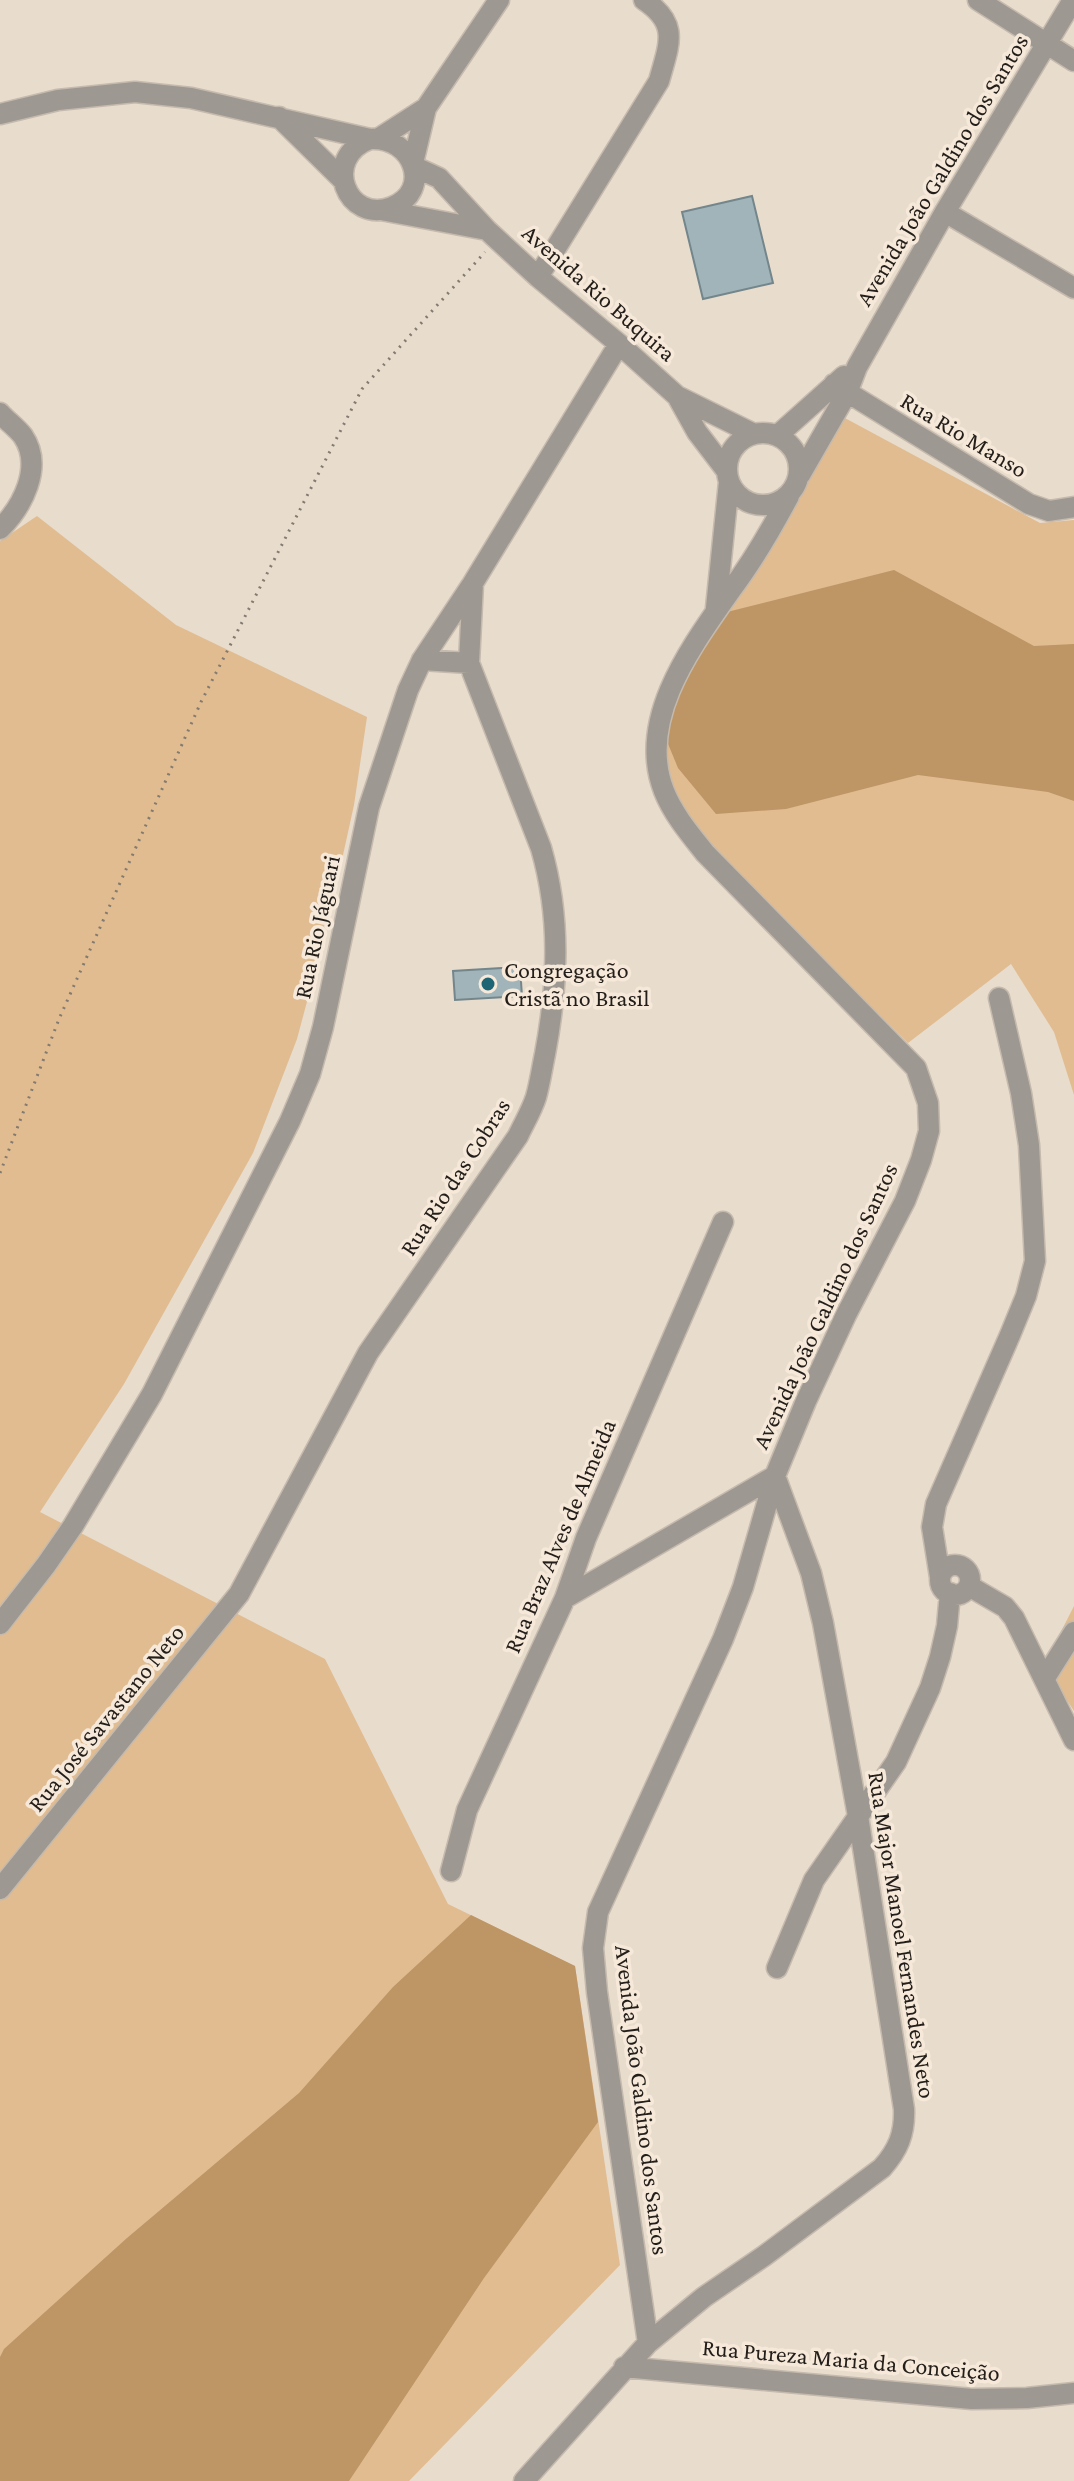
<svg xmlns="http://www.w3.org/2000/svg" width="1074" height="2481" font-family="'Crimson Pro',serif">
  <style>
    .green { fill: #e1bc90 }
    .forest { fill: #be9564 }
    .building { fill: #a0b4b9; stroke: #73868b; stroke-width: 2 }
    .lines { fill: none; stroke-linecap: round; stroke-linejoin: round }
    .minor-casing { stroke: #c5baad; stroke-width: 23 }
    .path { stroke: #837b71; stroke-width: 3; stroke-dasharray: 2 6; stroke-linecap: butt }
    .minor { stroke: #9d9891; stroke-width: 20 }
    .poi-dot { fill: #1d6574; stroke: #f6e9da; stroke-width: 3 }
    .labels { text-anchor: middle; stroke-width: 7; stroke-linejoin: round; paint-order: stroke }
    .street-label { font-size: 24px; fill: #231e19; stroke: #f6e9da }
    .poi-label { font-size: 24px; fill: #231e19; stroke: #f6e9da; text-anchor: start }
  </style>
  <rect width="100%" height="100%" fill="#e8dccd"/>
  <!-- green -->
  <path class="green" d="M843,417l197,106 34,-3v575l-20,-63 -43,-68 -103,79 -207,-203 -27,-47 -11,-57 21,-66z
    M37,516l139,109 191,92 -13,88 -26,118 -31,116 -44,114 -129,231 -84,128 285,147 123,245 127,62 45,299 -211,216h-409v-1940z
    M1074,1606v105l-30,-46z"/>
  <!-- forest -->
  <path class="forest" d="M894,570l140,76 40,-2v157l-26,-9 -130,-17 -132,34 -70,5 -38,-46 -19,-46 60,-108z
    M471,1915l104,51 23,156 -114,156 -135,203h-349v-124l4,-8 123,-111 172,-145 94,-106z"/>
  <!-- building -->
  <path class="building" d="M752,196l21,87 -70,16 -21,-87z
    M520,967l2,29 -67,4 -2,-29z"/>
  <g class="lines">
    <defs>
      <path id="minor" d="M978,0l96,61
        M0,114l58,-14 77,-8 56,6 179,41c44,-3 63,52 22,68 -45,18 -72,-49 -22,-68
        M279,117l64,63
        M378,139l48,-31
        M413,163l13,-55 73,-108
        M413,166l26,12 48,52 51,47 81,67 58,52 77,38
        M381,210l106,20
        M945,212l129,76
        M538,277l121,-196c10,-37 21,-57 -15,-81
        M834,384l195,120 20,7 25,-4
        M677,396l20,36 29,38
        M0,413c7,8 17,15 23,23 21,31 -1,71 -23,93
        M727 469a36 36 0 1 1 72 0a36 36 0 1 1-72 0Z
        M778,435l66,-59
        M800,475l47,-82 10,-26 88,-155 128,-212
        M716,608l13,-126
        M422,660l47,3
        M940 1580a15 15 0 1 1 30 0a15 15 0 1 1-30 0Z
        M940,1577l-8,-50 4,-23 74,-169 16,-39 9,-35 -6,-116 -8,-52 -22,-95
        M969,1586l36,21 9,11 60,122
        M565,1598l210,-122
        M0,1624l46,-59 27,-39 79,-132 138,-273 20,-47 13,-47 46,-220 39,-117 14,-30 51,-77 146,-239
        M1045,1678l29,-46
        M451,1871l16,-61 98,-212 21,-60 137,-316
        M0,1889l239,-295 129,-241 150,-217c6,-13 14,-26 18,-39 4,-14 6,-29 9,-43 13,-69 16,-137 -4,-206l-72,-185 4,-80
        M777,1968l37,-88 82,-118 34,-74 10,-31 7,-31 3,-33
        M648,2343l-51,-351 -4,-44 5,-36 125,-273 20,-52 32,-111 31,-75 40,-86 59,-114 16,-41 8,-29 -1,-28 -12,-35 -211,-215c-15,-19 -32,-39 -41,-62 -28,-72 28,-145 67,-201 22,-29 41,-62 58,-94
        M624,2367l348,32 55,-1 47,-5
        M524,2481l124,-138 56,-46 60,-41 118,-88c16,-18 23,-34 22,-59l-46,-293 -35,-193 -12,-50 -36,-97"/>
    </defs>
    <!-- minor casing -->
    <use href="#minor" class="minor-casing"/>
    <!-- path -->
    <path class="path" d="M0,1173l59,-154 142,-317 161,-313 123,-137"/>
    <!-- minor -->
    <use href="#minor" class="minor"/>
  </g>
  <!-- markers -->
  <circle class="poi-dot" cx="488" cy="984" r="8"/>
  <g class="labels">
    <!-- street labels -->
    <g class="street-label">
      <text transform="translate(942 170) rotate(-59)" y="8">Avenida João Galdino dos Santos</text>
      <text transform="translate(599 293) rotate(41)" y="8">Avenida Rio Buquira</text>
      <text transform="translate(964 435) rotate(31)" y="8">Rua Rio Manso</text>
      <text transform="translate(317 927) rotate(-78)" y="8">Rua Rio Jáguari</text>
      <text transform="translate(455 1177) rotate(-57)" y="8">Rua Rio das Cobras</text>
      <text transform="translate(825 1306) rotate(-65)" y="8">Avenida João Galdino dos Santos</text>
      <text transform="translate(560 1536) rotate(-67)" y="8">Rua Braz Alves de Almeida</text>
      <text transform="translate(106 1718) rotate(-51)" y="8">Rua José Savastano Neto</text>
      <text transform="translate(902 1935) rotate(81)" y="8">Rua Major Manoel Fernandes Neto</text>
      <text transform="translate(642 2100) rotate(83)" y="8">Avenida João Galdino dos Santos</text>
      <text transform="translate(851 2360) rotate(5)" y="8">Rua Pureza Maria da Conceição</text>
    </g>
    <!-- poi labels -->
    <g class="poi-label">
      <text x="504" y="978">Congregação<tspan x="504" dy="28">Cristã no Brasil</tspan></text>
    </g>
  </g>
</svg>
